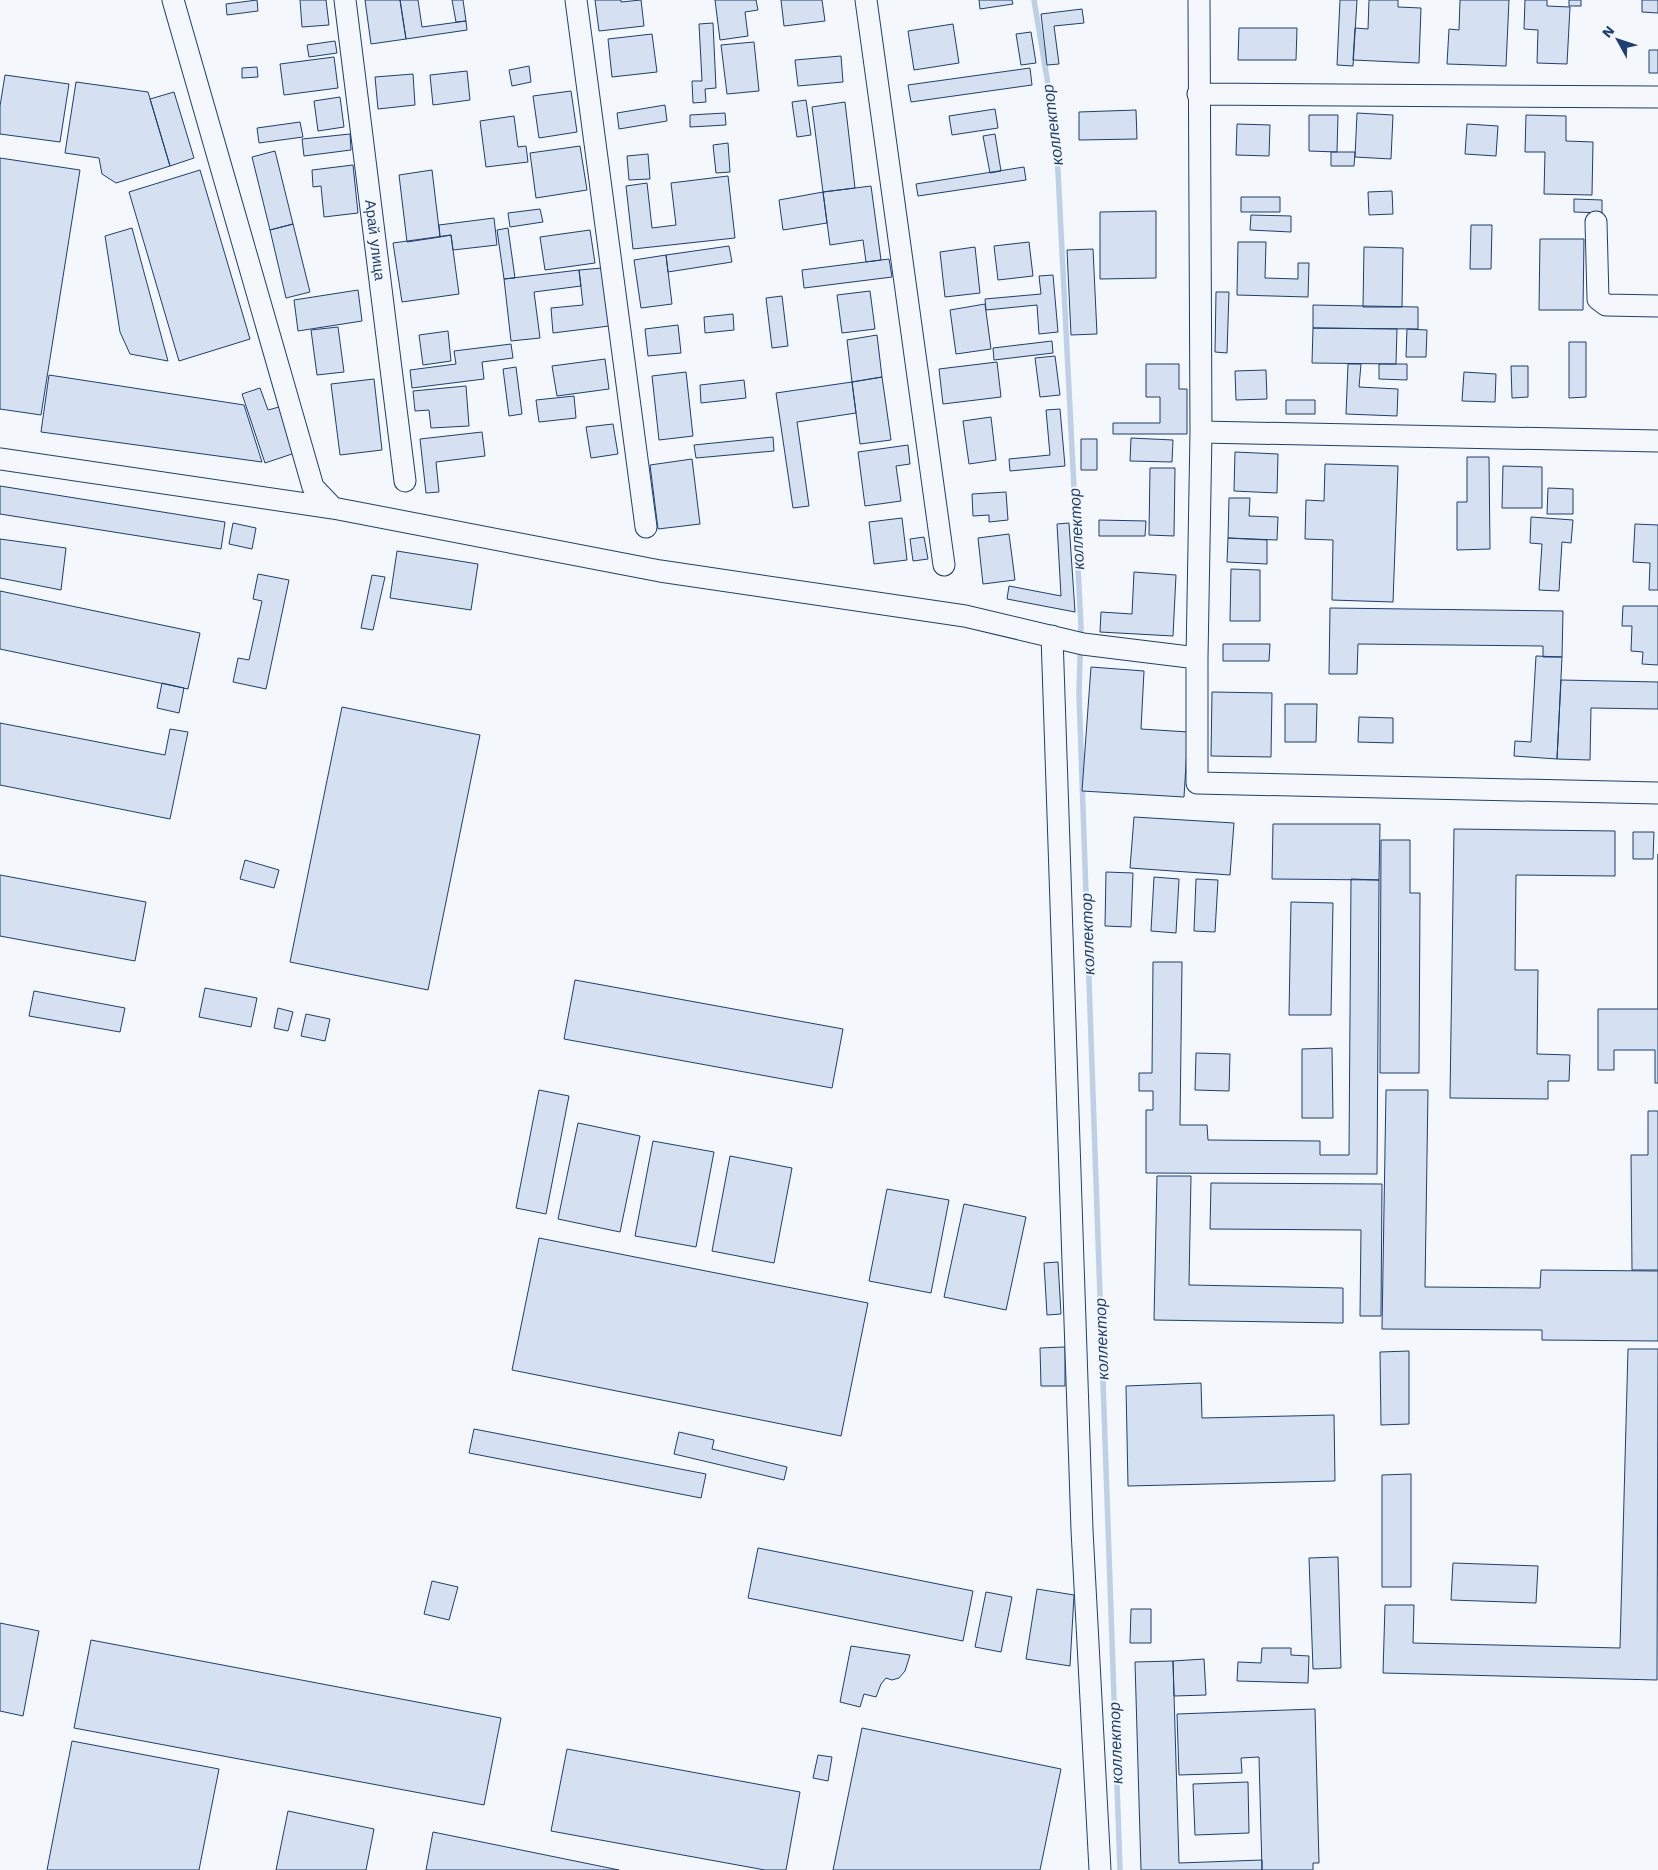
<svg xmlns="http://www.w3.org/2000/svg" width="1658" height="1870" font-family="'Work Sans',sans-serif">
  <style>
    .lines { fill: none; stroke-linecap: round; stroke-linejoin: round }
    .stream { stroke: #bed0e5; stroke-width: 5.5 }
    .building { fill: #d5e0f0; stroke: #1d3f73 }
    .minor-casing { stroke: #1d3f73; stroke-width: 23 }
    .minor { stroke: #f4f7fb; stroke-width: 21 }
    .labels { text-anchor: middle; stroke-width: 4; stroke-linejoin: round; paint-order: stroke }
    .street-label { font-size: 15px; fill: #1d3f73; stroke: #f4f7fb }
    .water-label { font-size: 16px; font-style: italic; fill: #1d3f73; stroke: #f4f7fb }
  </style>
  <rect width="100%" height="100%" fill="#f4f7fb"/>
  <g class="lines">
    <!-- stream -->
    <path class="stream" d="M1034,0l22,132 25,495 -2,66 41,1177"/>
  </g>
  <!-- building -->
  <path class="building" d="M257,0l1,11 -31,4 -1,-11z
    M300,0h26l3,25 -27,2z
    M365,0h35l6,39 -35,5z
    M400,0h18l4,27 44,-6 1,9 -61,9z
    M452,0h11l3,21 -10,1z
    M595,0h26v2l20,-2 3,26 -45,5z
    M715,0h41l2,10 -13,2 3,24 -28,4z
    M781,0h41l3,21 -41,5z
    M979,0h33l1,4 -33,5z
    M1340,0h17l-4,66 -16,-1z
    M1369,0h29v7l23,1 -2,55 -66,-3 2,-32 13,1z
    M1460,0h49l-3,66 -59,-2 2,-35 10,1z
    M1525,0h22v6l23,1 -3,57 -30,-1 1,-33 -14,-1z
    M1569,0h12v6h-12z
    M1642,0h16v13l-16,-1z
    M1082,9l2,14 -30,3 5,38 -12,1 -6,-51z
    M713,23l3,65 -11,1 1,13 -13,1 -1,-22h10l-3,-57z
    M953,24l6,39 -45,7 -6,-39z
    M1239,28h58l-1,32h-58z
    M1031,32l5,31 -15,2 -5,-31z
    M652,34l5,38 -45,5 -4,-38z
    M335,41l2,12 -28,4 -2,-12z
    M754,42l5,49 -32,3 -6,-49z
    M1649,50h9v23h-9z
    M841,56l2,26 -45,4 -3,-26z
    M334,57l4,31 -54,7 -4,-31z
    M529,66l2,16 -19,4 -3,-16z
    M257,67l1,10 -16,1v-10z
    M1030,68l2,17 -121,17 -3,-17z
    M467,71l3,29 -37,5 -3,-30z
    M413,74l2,31 -37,4 -3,-32z
    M5,75l64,9 -9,58 -60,-8v-28z
    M76,82l72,10 22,74 -54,17 -14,-9 -3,-16 -34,-5z
    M571,91l6,41 -38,6 -6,-42z
    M174,92l20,66 -24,8 -20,-67z
    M340,97l4,30 -26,4 -4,-30z
    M806,100l5,35 -14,2 -5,-35z
    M845,102l10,86 -32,4 -11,-85z
    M665,105l2,16 -48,8 -2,-16z
    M995,109l3,19 -46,7 -3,-19z
    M1136,110l1,29 -58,1v-28z
    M725,113l1,12 -36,2v-12z
    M1357,113l36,2 -2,44 -36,-2z
    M1309,115h29l-1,37 -28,-1z
    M1526,115l40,1v25l27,1 -1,53 -48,-1 1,-42h-20z
    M514,116l4,31 8,-1 2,16 -42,5 -6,-46z
    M300,122l3,15 -44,6 -2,-15z
    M1237,124l33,1 -1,31 -33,-1z
    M1467,124l31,2 -2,30 -31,-2z
    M350,134l1,16 -47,6 -2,-17z
    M995,134l6,37 -11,2 -7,-37z
    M728,143l2,29 -14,1 -3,-28z
    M580,146l7,44 -51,8 -6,-45z
    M275,151l18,73 -23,6 -18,-73z
    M1331,152h24l-1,14h-23z
    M648,154l2,25 -21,1 -2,-24z
    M0,158l80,12 -39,245 -41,-6z
    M353,165l5,48 -34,4 -3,-31 -8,1 -1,-17z
    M1024,167l2,13 -108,16 -2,-12z
    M200,170l50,169 -71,22 -50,-169z
    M432,170l8,67 -33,5 -8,-67z
    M728,176l7,62 -102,11 -7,-63 21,-3 5,45 24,-3 -5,-42z
    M871,186l10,74 -15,2 -3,-22 -33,5 -7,-53z
    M1392,191l1,23 -24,1 -1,-23z
    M823,192l4,31 -44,7 -4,-30z
    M1241,197h39v15h-39z
    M1574,199l28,1v13l-28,-1z
    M540,209l3,13 -33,5 -2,-14z
    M1156,211v67l-56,1v-67z
    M1251,215l40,1v16l-41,-2z
    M494,218l3,27 -44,5 -2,-15 -11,2 -1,-12z
    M293,224l17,68 -24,6 -16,-68z
    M1471,225h21l-1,44h-21z
    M132,228l36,133 -38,-7 -10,-22 -15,-96z
    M508,228l7,50 -11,1 -7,-49z
    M590,230l5,33 -50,7 -5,-33z
    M451,235l8,59 -57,8 -9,-59z
    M1540,239h44l-1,71h-44z
    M1029,242l4,34 -35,4 -4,-34z
    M1238,242h28l-1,36 33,1v-16h11l-1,34 -71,-2z
    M729,246l3,16 -64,10 -2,-17z
    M975,247l5,46 -35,4 -5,-45z
    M1364,247l39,1 -1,59h-39z
    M1093,249l4,85 -26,1 -4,-85z
    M666,255l6,49 -31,4 -7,-48z
    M889,259l3,18 -88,11 -2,-18z
    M602,268l7,58 -56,7 -2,-25 32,-3 -4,-35z
    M579,270l2,16 -47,6 6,46 -29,3 -7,-62z
    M1053,275l5,57 -19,2 -2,-29 -51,5 -1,-11 56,-5 -2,-18z
    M358,290l4,31 -64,10 -4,-31z
    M870,291l5,38 -33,4 -5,-38z
    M1216,292h13l-2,61 -12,-1z
    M782,296l6,50 -16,2 -6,-50z
    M985,304l6,45 -35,5 -6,-44z
    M1313,305l105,2v22l-105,-1z
    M733,314l1,16 -29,3 -1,-16z
    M678,325l3,28 -33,3 -3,-27z
    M338,327l6,45 -27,3 -6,-45z
    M1313,328l84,1 -1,35 -84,-1z
    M1407,329l20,1 -1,27h-20z
    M448,331l3,30 -28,4 -4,-30z
    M877,335l5,42 -30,5 -5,-42z
    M1052,341l1,12 -59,7 -1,-12z
    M1569,342h17v55l-17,1z
    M511,344l2,14 -31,4 2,17 -72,9 -2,-18 46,-6 -2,-13z
    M1055,356l5,39 -20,2 -5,-39z
    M605,359l4,30 -52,7 -5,-30z
    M997,362l4,35 -58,7 -4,-35z
    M1146,364h33v25h8v45h-74v-11h47v-26h-14z
    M1348,364h13l-2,23 39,2 -1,27 -51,-2z
    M1379,364h28v16l-28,-1z
    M1511,366h17v31l-16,1z
    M516,367l6,47 -13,2 -6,-47z
    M1266,370l1,29 -31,1 -1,-29z
    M686,372l7,64 -34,4 -7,-64z
    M1464,372l32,2 -1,28 -33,-1z
    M49,375l195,30 18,57 -221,-30z
    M882,377l9,63 -31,4 -8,-62z
    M374,379l8,71 -42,5 -9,-71z
    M744,380l2,18 -45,5 -1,-18z
    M852,382l4,31 -59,9 12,84 -16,2 -17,-115z
    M466,386l3,40 -38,2 -2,-18 -14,1 -2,-20z
    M260,388l8,22 11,-3 16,46 -30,10 -23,-69z
    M574,396l2,22 -37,4 -3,-22z
    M1286,400h29v14h-29z
    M1060,409l5,57 -55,5 -1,-12 41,-4 -4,-45z
    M991,417l5,43 -27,4 -6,-43z
    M613,424l5,30 -27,4 -5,-31z
    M482,432l3,24 -49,6 3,30 -13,1 -6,-54z
    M773,437l1,14 -78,7 -2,-13z
    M1131,438l42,2 -1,22 -42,-1z
    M1081,439h16v31h-16z
    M908,445l2,19 -14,2 5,35 -36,5 -7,-54z
    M1235,452l43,2 -1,39 -43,-2z
    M1467,457h22l1,92 -33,1v-48h10z
    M692,459l8,65 -42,5 -8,-64z
    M1325,464l73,2 -5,136 -61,-2 1,-60 -28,-1 1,-39 18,1z
    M1503,466l39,1v41h-40z
    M1150,468h25l-1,68 -25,-1z
    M0,486l225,36 -4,27 -221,-35z
    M1548,488l25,1v25h-26z
    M1006,492l2,28 -19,2v-7l-16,1 -1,-22z
    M1229,498h21l-1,18 29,1 -1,23 -49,-2z
    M1531,517l42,3 -2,23 -9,-1 -3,49 -20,-1 3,-46 -12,-1z
    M902,518l5,42 -33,4 -5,-42z
    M1099,520l47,1 -1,15h-46z
    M233,523l23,5 -4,21 -23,-5z
    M1069,523l6,89 -68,-13 2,-13 52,10 -4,-72z
    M1635,524l23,1v65h-9l1,-27 -17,-1z
    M1009,534l6,46 -32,4 -5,-46z
    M924,537l4,22 -15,2 -3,-22z
    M1228,538l39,2v24l-40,-2z
    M0,539l66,9 -5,42 -61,-12z
    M397,551l81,13 -7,46 -81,-12z
    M1231,569l29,1v51h-30z
    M1134,572l42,3 -3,61 -73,-4 1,-20 31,2z
    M258,574l31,6 -23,109 -33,-7 5,-24 11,2 13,-59 -9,-2z
    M372,575l13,2 -12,53 -12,-2z
    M0,591l200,42 -12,56 -188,-40z
    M1623,606h35v59l-16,-1 1,-12 -12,-1 1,-25h-10z
    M1330,608l233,3 -1,46h-19v-11l-185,-2 -1,30h-28z
    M1223,644h47l-1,17h-46z
    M1536,656l26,1 -5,102 -43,-3 1,-15 16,1z
    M1091,667l53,4 -3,58 47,3 -4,65 -102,-6z
    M1561,680l97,2v27l-67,-1 -1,52 -33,-1z
    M162,683l22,5 -5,25 -22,-5z
    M1212,692l60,1 -1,64 -60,-1z
    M1285,704h32l-1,38h-31z
    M342,707l138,28 -52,255 -138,-28z
    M1359,717l34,1v25l-35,-1z
    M0,723l165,32 5,-26 18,3 -18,87 -170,-34z
    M1134,817l100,6 -4,52 -100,-7z
    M1273,824h107l-1,56 -107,-1z
    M1454,829l161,2v45l-99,-1 -1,95h23l-1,84 33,1 -1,26h-21v18l-98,-1z
    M1633,832h21l-1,27h-20z
    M1381,840h29v53h10l-1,180h-39z
    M1658,854v229h-3v-33h-41v20h-16v-61h60z
    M245,860l34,10 -5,18 -34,-9z
    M1106,872l27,1 -2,54 -26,-1z
    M0,875l146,27 -11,59 -135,-25z
    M1154,877l25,2 -3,54 -25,-2z
    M1196,879l22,1 -3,52 -21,-1z
    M1351,879l28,1 -2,294 -231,-1v-63h7v-19h-14v-18h13l1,-111h29l-2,163h27l1,15 112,1v14h29z
    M1291,902l42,1 -2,112h-42z
    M575,980l268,49 -11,59 -268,-49z
    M205,988l52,10 -6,29 -52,-10z
    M34,991l91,17 -5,24 -91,-16z
    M278,1008l15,4 -5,19 -14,-3z
    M306,1014l24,5 -5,22 -24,-5z
    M1332,1048l1,70h-31v-69z
    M1196,1053l34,1 -1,37 -34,-1z
    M539,1090l30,6 -23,118 -30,-6z
    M1386,1090h42l-3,197 115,1 1,-18 117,1v70l-116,-1v-10l-160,-1z
    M1648,1111h10v159h-26l-1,-115h17z
    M578,1123l62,13 -20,96 -62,-13z
    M653,1141l61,11 -18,95 -61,-11z
    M730,1156l62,12 -18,95 -62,-12z
    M1157,1176h34l-2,109 154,3v35l-189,-3z
    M1211,1183l171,1 -1,132h-21l1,-86 -151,-1z
    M887,1189l62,11 -18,93 -62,-12z
    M964,1204l62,13 -20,93 -62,-13z
    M539,1238l329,65 -27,133 -329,-66z
    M1058,1262l3,52 -14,1 -3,-52z
    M1065,1347v39h-24l-1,-38z
    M1628,1349h30l-1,331 -274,-7 2,-68h29l-1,38 207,5z
    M1409,1351v73l-28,1 -1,-73z
    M1201,1383l1,35 132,-3 1,66 -207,5 -2,-100z
    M474,1429l232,45 -5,24 -232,-45z
    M679,1432l35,8 -2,9 75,18 -3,13 -110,-26z
    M1411,1474v113h-29v-112z
    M758,1548l215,43 -10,50 -215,-43z
    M1338,1557l3,111 -28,1 -4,-111z
    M1453,1563l85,3 -2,37 -85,-3z
    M432,1581l26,6 -9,33 -25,-6z
    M1037,1589l37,6 -4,71 -44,-7z
    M986,1592l26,5 -11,55 -26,-5z
    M1131,1609h20v34h-21z
    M0,1623l39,8 -16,85 -23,-5z
    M91,1640l410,78 -17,87 -410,-77z
    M851,1646l59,9 -5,16 -6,7 -7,2 -6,-2 -5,6 -5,13 -12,-3 -4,13 -20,-5z
    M1262,1648h29v7l18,1 -1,27 -71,-2 1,-19 23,1z
    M1204,1659l2,36 -32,1 -1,-35z
    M1173,1661l6,202 83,-3v10h-121l-6,-208z
    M1315,1709l4,154h-6v7h-51l-3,-113 -18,1 1,15 -63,2 -2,-61z
    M862,1728l199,41 -21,101h-207z
    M72,1741l147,28 -20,101h-152z
    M567,1749l233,43 -14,78h-21l-214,-39z
    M818,1755l14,2 -4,24 -15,-3z
    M1248,1782l1,51 -54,2 -2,-51z
    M288,1811l86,18 -8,41h-90z
    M433,1832l186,38h-193z"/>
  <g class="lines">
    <defs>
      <path id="minor" d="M173,0l140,487 20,21
        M345,0l60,481
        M576,0l70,527
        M866,0l78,565
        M1199,0l2,432 -4,226v125l461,10
        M1198,94l460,3
        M1596,222l2,77 8,6 52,1
        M1201,432l457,9
        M0,459l333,49 327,63 305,45 118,28 114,14
        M1052,636l30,894 18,340"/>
    </defs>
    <!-- minor casing -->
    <use href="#minor" class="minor-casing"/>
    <!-- minor -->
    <use href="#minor" class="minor"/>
  </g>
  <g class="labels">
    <!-- street labels -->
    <g class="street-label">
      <text transform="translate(375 240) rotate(83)" y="5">Арай улица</text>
    </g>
    <!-- water labels -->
    <g class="water-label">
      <text transform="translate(1052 125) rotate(-97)" y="6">коллектор</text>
      <text transform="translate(1076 529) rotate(-93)" y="6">коллектор</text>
      <text transform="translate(1087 934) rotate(-92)" y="6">коллектор</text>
      <text transform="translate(1101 1339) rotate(-92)" y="6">коллектор</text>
      <text transform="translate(1115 1743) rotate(-92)" y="6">коллектор</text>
    </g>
  </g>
  <!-- north arrow -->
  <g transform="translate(1618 40) rotate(310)" stroke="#f4f7fb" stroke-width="4" paint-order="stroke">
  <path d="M0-4L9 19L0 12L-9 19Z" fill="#1d3f73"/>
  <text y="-8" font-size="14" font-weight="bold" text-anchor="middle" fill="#1d3f73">N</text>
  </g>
</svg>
